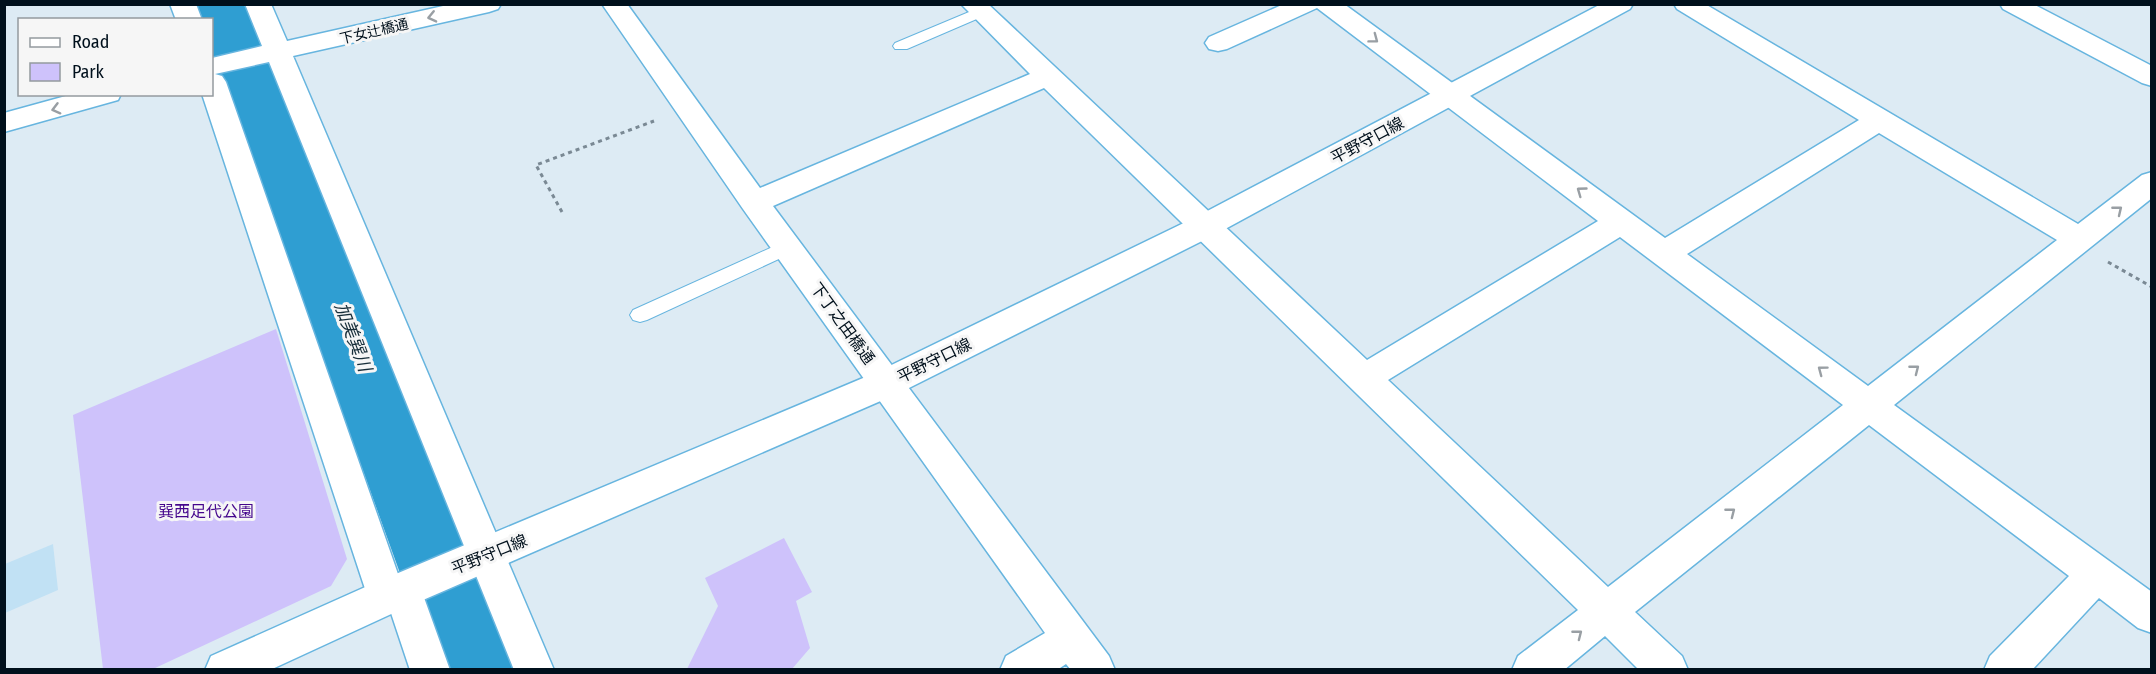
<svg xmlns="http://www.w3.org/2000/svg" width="2156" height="674" font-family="'Fira Sans Condensed','Noto Sans JP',sans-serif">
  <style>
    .built { fill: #c1e1f4 }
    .green { fill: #cec2fb }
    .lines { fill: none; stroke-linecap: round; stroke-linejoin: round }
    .river { fill: #2f9ed2; fill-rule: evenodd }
    .lane-casing { stroke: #67b5df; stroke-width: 2 }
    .street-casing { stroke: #67b5df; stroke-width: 3 }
    .secondary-casing { stroke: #67b5df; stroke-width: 3 }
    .path { stroke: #7a8994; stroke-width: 3; stroke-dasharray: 4 4; stroke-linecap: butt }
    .lane { fill: #fff; fill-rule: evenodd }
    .street { fill: #fff; fill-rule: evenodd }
    .secondary { fill: #fff; fill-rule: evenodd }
    .oneway { stroke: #999fa4 }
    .labels { text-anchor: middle; stroke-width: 6; stroke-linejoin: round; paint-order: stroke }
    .far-street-label { font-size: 14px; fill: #00101c; stroke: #f6f6f6 }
    .street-label { font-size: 16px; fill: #00101c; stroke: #f6f6f6 }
    .park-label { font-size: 16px; fill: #44068c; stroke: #f6f6f6 }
    .water-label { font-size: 18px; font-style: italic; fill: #172e3a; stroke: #f6f6f6 }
  </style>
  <rect width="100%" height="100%" fill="#ddebf4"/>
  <!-- built -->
  <path class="built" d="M53,544l5,46 -53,23v-49z"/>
  <!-- green -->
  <path class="green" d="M276,329l71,230 -16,27 -178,83h-50l-30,-254z
    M784,538l28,54 -16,9 14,47 -18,21h-105l31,-63 -13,-28z"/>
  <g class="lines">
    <!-- river -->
    <path class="river" d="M194,4h60l277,666h-96l-223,-617v-33h-13z"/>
    <defs>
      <path id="lane" d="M981,7l5,2 3,3 -3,3 -79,34h-12l-2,-3 2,-3z
        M788,240l6,2 3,5 -3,5 -147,68 -7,2 -7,-2 -3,-5 3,-5z"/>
      <path id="street" d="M170,4h26l6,16h-26z
        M245,4h26l16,37 165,-37h49l-3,5 -9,3 -196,44 261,614h-40l-245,-608 -54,12 7,2 4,6 172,492 5,-2 14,6 33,92h-40l-19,-57 -5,2 -14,-5 -170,-516h10v-36l50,-12z
        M602,4h25l133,184 270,-114 -69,-70h27l379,356 231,-139 -281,-213 -90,41 -9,2 -9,-2 -4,-6 4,-6 75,-33h60l321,234 194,-118 -182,-111 -3,-5h31l373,220 64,-49 10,-3v26l-258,207 258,187v41l-14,-5 -39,-30 -67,72h-48l6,-14 79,-80 -200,-151 -234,187 47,44 6,14h-49l-34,-34 -41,34h-52l6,-14 60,-46 -534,-522 -271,118 336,450 6,14h-44l-5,-6 -9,6h-57l6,-14 39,-23 -302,-424zM1879,133l178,107 -189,146 -181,-132zM1620,237l223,168 -235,182 -220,-207z
        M2000,4h33l119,62v20l-10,-3 -139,-74z
        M73,94h48l-3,6 -114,32v-19z"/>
      <path id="secondary" d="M1601,4h32l-3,5 -414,225 -317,159 -499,217 -130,60h-65l6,-14 161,-72 503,-211 319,-155z"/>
    </defs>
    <!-- lane casing -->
    <use href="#lane" class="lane-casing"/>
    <!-- street casing -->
    <use href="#street" class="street-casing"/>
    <!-- secondary casing -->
    <use href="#secondary" class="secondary-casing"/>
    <!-- path -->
    <path class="path" d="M562,212l-26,-47 118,-44
      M2108,262l44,25"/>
    <!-- lane -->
    <use href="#lane" class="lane"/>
    <!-- street -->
    <use href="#street" class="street"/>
    <!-- secondary -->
    <use href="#secondary" class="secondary"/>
  </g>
  <!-- one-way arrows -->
  <defs><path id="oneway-chevron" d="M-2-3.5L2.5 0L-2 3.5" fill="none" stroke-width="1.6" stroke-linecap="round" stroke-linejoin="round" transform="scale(1.5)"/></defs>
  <g class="oneway">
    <use href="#oneway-chevron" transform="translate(432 17) rotate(167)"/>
    <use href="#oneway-chevron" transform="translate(1374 39) rotate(37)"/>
    <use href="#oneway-chevron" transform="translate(56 109) rotate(165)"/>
    <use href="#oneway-chevron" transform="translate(1581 191) rotate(-144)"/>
    <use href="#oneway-chevron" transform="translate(2118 210) rotate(-39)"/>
    <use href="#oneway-chevron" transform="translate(1915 369) rotate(-38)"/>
    <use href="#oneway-chevron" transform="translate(1822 370) rotate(-143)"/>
    <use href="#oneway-chevron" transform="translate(1731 512) rotate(-38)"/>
    <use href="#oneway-chevron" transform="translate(1578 634) rotate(-38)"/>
  </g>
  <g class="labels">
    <!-- far-street labels -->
    <g class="far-street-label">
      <text transform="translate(374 31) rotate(-13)" y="5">下女辻橋通</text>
    </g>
    <!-- street labels -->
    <g class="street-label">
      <text transform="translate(1367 140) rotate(-28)" y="6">平野守口線</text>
      <text transform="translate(843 323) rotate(54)" y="6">下丁之田橋通</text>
      <text transform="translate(934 360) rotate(-26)" y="6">平野守口線</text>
      <text transform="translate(489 554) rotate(-22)" y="6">平野守口線</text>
    </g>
    <!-- park labels -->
    <g class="park-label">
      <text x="206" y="517">巽西足代公園</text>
    </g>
    <!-- water labels -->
    <g class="water-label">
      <text transform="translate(353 337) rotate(69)" y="6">加美巽川</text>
    </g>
  </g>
  <!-- border -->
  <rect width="2156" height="674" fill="none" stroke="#00101c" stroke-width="12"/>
  <!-- legend -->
  <rect x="18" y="18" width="195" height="78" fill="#f6f6f6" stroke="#949a9f" stroke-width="1.5"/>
  <rect x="30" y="38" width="30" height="9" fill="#ffffff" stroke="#949a9f" stroke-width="1.5"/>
  <text x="72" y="48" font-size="18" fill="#00101c">Road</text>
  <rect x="30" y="63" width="30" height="18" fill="#cec2fb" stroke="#949a9f" stroke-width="1.5"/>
  <text x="72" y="78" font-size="18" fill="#00101c">Park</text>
</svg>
